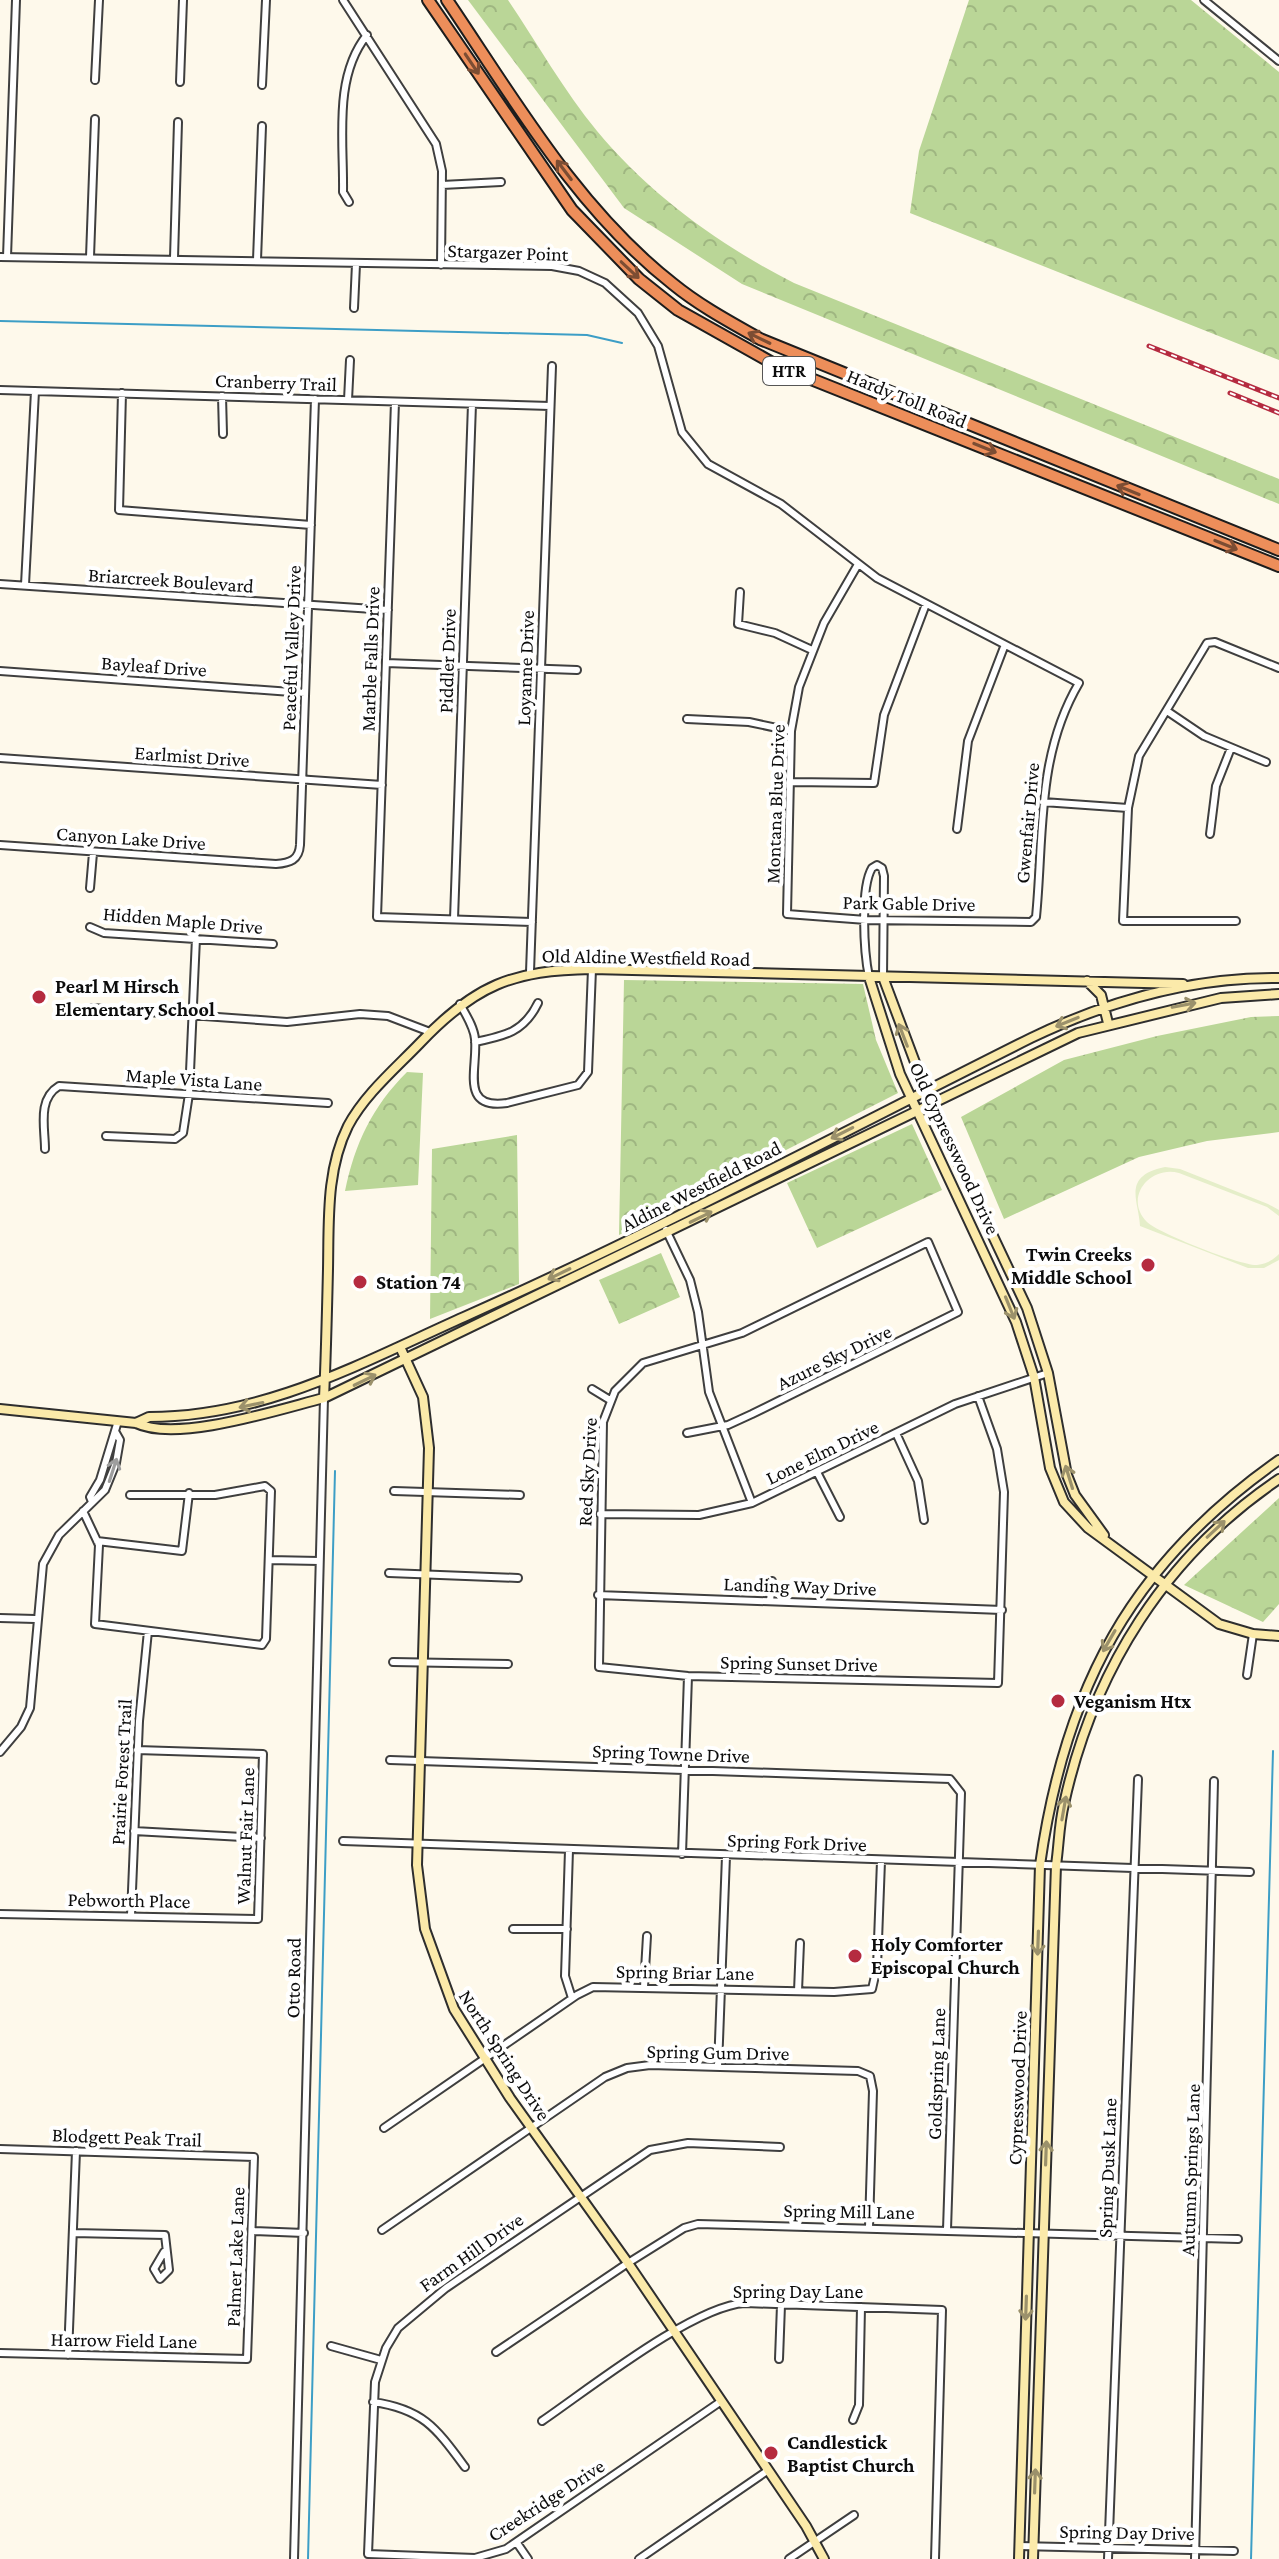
<svg xmlns="http://www.w3.org/2000/svg" width="1279" height="2559" font-family="'Crimson Pro',serif">
  <style>
    .forest { fill: url(#forest-crowns) }
    .pitch { fill: #e5eec9 }
    .lines { fill: none; stroke-linecap: round; stroke-linejoin: round }
    .stream { stroke: #3d9ec6; stroke-width: 2 }
    .street-casing { stroke: #3f3f3f; stroke-width: 10 }
    .secondary-casing { stroke: #2e2e2e; stroke-width: 12 }
    .highway-casing { stroke: #1d1d1d; stroke-width: 14 }
    .street { stroke: #fff; stroke-width: 6 }
    .secondary { stroke: #fbeaaa; stroke-width: 8 }
    .highway { stroke: #ed8e5a; stroke-width: 10 }
    .rail-casing { stroke: #b52b40; stroke-width: 5 }
    .rail { stroke: #fff; stroke-width: 2; stroke-dasharray: 6; stroke-linecap: butt }
    .oneway { stroke: #7c4d33 }
    .oneway2 { stroke: #9b916b }
    .oneway3 { stroke: #9e9e9e }
    .poi-dot { fill: #b52b40; stroke: #fff; stroke-width: 3 }
    .labels { text-anchor: middle; stroke-width: 8; stroke-linejoin: round; paint-order: stroke }
    .shield { fill: #fff; stroke: #555; stroke-width: 2 }
    .shield-label { font-size: 18px; font-weight: bold; fill: #0c0c0c }
    .street-label { font-size: 20px; fill: #0c0c0c; stroke: #fff }
    .poi-label { font-size: 20px; font-weight: bold; fill: #0c0c0c; stroke: #fff; text-anchor: start }
  </style>
  <defs>
    <pattern id="forest-crowns" width="20" height="18" patternUnits="userSpaceOnUse" patternTransform="scale(2)"><rect width="20" height="18" fill="#bad697"/><path d="M2 6a3 3 0 1 1 6 0M12 15a3 3 0 1 1 6 0" fill="none" stroke="#9fb681"/></pattern>
  </defs>
  <rect width="100%" height="100%" fill="#fef9eb"/>
  <!-- forest -->
  <path class="forest" d="M468,0h40c29,43 56,91 89,131 53,64 124,115 197,152l485,196v25l-537,-220 -118,-76z
    M969,0h222l88,72v288l-369,-147 9,-62z
    M624,980l239,4 13,56 22,53 -279,142z
    M1279,1016v116l-72,9 -68,16 -135,62 -43,-102 103,-57 93,-24 94,-19z
    M407,1072l16,1 -5,112 -73,6c10,-48 27,-84 62,-119z
    M912,1124l30,66 -125,58 -30,-65z
    M517,1135l2,149 -89,35 2,-170z
    M661,1253l19,44 -61,27 -20,-44z
    M1279,1498v106l-16,18 -79,-37z"/>
  <!-- pitch -->
  <path class="pitch" d="M1165,1167l15,2 88,35 11,6v6l-12,-9 -88,-34c-29,-8 -56,25 -32,49 11,11 94,44 110,43 9,-1 16,-5 22,-11v6l-15,8h-16l-108,-42c-1,-25 -19,-50 25,-59z"/>
  <g class="lines">
    <!-- stream -->
    <path class="stream" d="M0,321l587,14 35,8
      M308,2559l27,-1088
      M1251,2559l22,-808"/>
    <defs>
      <path id="street" d="M343,0l93,144 6,27 -1,94
        M1204,0l75,61
        M95,80l4,-80
        M180,82l3,-82
        M262,85l4,-85
        M442,185l59,-3
        M349,202l-6,-10c1,-51 -10,-115 24,-157
        M0,257l552,9 27,5 26,12 33,30 20,33 24,86 26,32 73,40 96,74 202,105c-43,73 -35,153 -43,234l-5,5 -165,-2 -79,-6 4,-183 8,-44 25,-64 33,-57
        M7,257l9,-257
        M90,257l5,-138
        M174,258l4,-136
        M257,260l5,-134
        M354,308l2,-44
        M0,390l550,16
        M122,393l-3,117 192,15
        M222,396l1,38
        M348,400l2,-40
        M395,402l-18,515 155,5
        M0,584l388,26
        M25,585l10,-194
        M740,592l-2,32 37,9 37,17
        M386,663l191,7
        M0,671l305,22
        M1167,711l37,25 62,26
        M687,719l62,3 42,9
        M0,758l382,27
        M791,782l83,1 10,-68 42,-111
        M1043,802l85,6
        M957,829l11,-88 36,-94
        M1210,834l6,-48 15,-38
        M0,845l276,19c14,-1 23,-4 24,-19l15,-446
        M90,888l3,-35
        M454,919l18,-515
        M1236,921h-113l5,-113 11,-52 68,-113 8,-1 64,26
        M90,927l14,6 169,11
        M530,972l22,-606
        M869,977c-5,-24 -9,-89 3,-109l5,-3 5,3 2,8 -1,101
        M460,1004c6,11 14,23 15,35 3,29 -16,71 32,64l71,-18 10,-13 4,-103
        M92,1008l195,14 73,-8 28,2 42,16
        M475,1042c30,-6 49,-10 63,-39
        M106,1136l69,3 8,-6 6,-39 7,-156
        M45,1149c0,-21 -8,-50 14,-63l269,17
        M666,1230l24,50 8,32 11,80 43,111
        M592,1389l18,11
        M687,1433l41,-8 24,-11 206,-102 -30,-70 -186,91 -99,30 -28,28 -12,31 -4,245 89,9 310,7 6,-191 -7,-43 -19,-53
        M896,1433l22,48 6,39
        M817,1472l23,45
        M394,1491l126,4
        M92,1502l-2,-5 10,-17 18,-59
        M83,1511l16,34 -4,79 167,21 4,-6 5,-148 -6,-5 -50,9h-85
        M600,1514l99,1 53,-12 203,-99 93,-31
        M97,1541l85,10 7,-58
        M269,1560l50,1
        M389,1573l129,5
        M598,1595l404,15
        M770,1601l2,-20
        M0,1618l35,1
        M393,1662l115,2
        M1247,1675l6,-41
        M0,1752l21,-25 9,-19 13,-144 16,-29 46,-45 11,-27 4,-23 -4,-7
        M390,1760l560,19 11,14 -14,437
        M134,1831l127,7
        M343,1841l907,31
        M569,1850l-4,126 7,22
        M682,1854l6,-178
        M0,1914l258,5 5,-165 -126,-4
        M131,1915l8,-194 9,-90
        M513,1929h54
        M644,1987l3,-51
        M798,1991l2,-48
        M718,2067l8,-211
        M384,2128l193,-133 16,-8 241,5 38,-3 5,-22 4,-106
        M0,2149l254,8 -7,202 -247,-6
        M382,2230l223,-153 22,-9 23,-3 208,6 12,5 3,15 -4,136
        M253,2231l51,2
        M73,2233l92,2 4,35 -9,9 -6,-10 10,-17
        M331,2346l50,14
        M496,2352l132,-89 56,-35 14,-4 540,15
        M68,2355l8,-204
        M779,2359l2,-54
        M373,2402c50,7 63,26 92,65
        M720,2402l-214,147 -31,9 -107,-4 7,-172 11,-34 12,-20 48,-40 204,-138 38,-7 92,4
        M853,2420l6,-15 2,-98
        M542,2421c47,-32 151,-115 203,-118l197,7 -7,249
        M517,2543l11,16
        M1019,2546l215,5
        M294,2559l30,-1161
        M639,2559l128,-88
        M789,2559l65,-44
        M1108,2559l30,-780
        M1195,2559l19,-778"/>
      <path id="secondary" d="M869,977l31,97 116,248 18,55 16,91 14,34 24,26 131,96 34,10 26,2
        M883,977l48,128 96,203 21,65 19,102 8,20 29,40
        M1087,981l14,14 7,28
        M400,1347l23,50 6,51 -12,417 8,64 29,80 56,89 118,165 178,263 18,33
        M324,1398c2,-43 3,-86 4,-129 1,-48 -2,-99 20,-143 17,-32 48,-58 72,-83 55,-58 93,-73 172,-74l591,15
        M0,1409l136,14c41,20 144,-14 188,-25l754,-365 143,-35 58,-4
        M136,1423l13,-6c116,0 212,-54 315,-100 193,-86 379,-185 567,-279 77,-37 162,-61 248,-60
        M1019,2559l21,-694c25,-177 91,-301 239,-405
        M1033,2559l23,-694c3,-20 3,-41 8,-61 29,-133 101,-248 215,-325"/>
      <path id="highway" d="M428,0l144,210 67,69 39,31 98,55 503,201
        M447,0c67,99 130,209 226,284 27,22 57,38 87,55l519,211"/>
    </defs>
    <!-- street casing -->
    <use href="#street" class="street-casing"/>
    <!-- secondary casing -->
    <use href="#secondary" class="secondary-casing"/>
    <!-- highway casing -->
    <use href="#highway" class="highway-casing"/>
    <!-- street -->
    <use href="#street" class="street"/>
    <!-- secondary -->
    <use href="#secondary" class="secondary"/>
    <!-- highway -->
    <use href="#highway" class="highway"/>
    <defs>
      <path id="rail" d="M1149,346l130,52
        M1230,393l49,20"/>
    </defs>
    <!-- rail casing -->
    <use href="#rail" class="rail-casing"/>
    <!-- rail -->
    <use href="#rail" class="rail"/>
  </g>
  <!-- one-way arrows -->
  <defs><path id="oneway-shaft" d="M-6 0H5M1.5-3L5.5 0L1.5 3" fill="none" stroke-width="1.6" stroke-linecap="round" stroke-linejoin="round" transform="scale(2)"/></defs>
  <g class="oneway">
    <use href="#oneway-shaft" transform="translate(472 64) rotate(56)"/>
    <use href="#oneway-shaft" transform="translate(564 170) rotate(-127)"/>
    <use href="#oneway-shaft" transform="translate(630 270) rotate(43)"/>
    <use href="#oneway-shaft" transform="translate(759 338) rotate(-154)"/>
    <use href="#oneway-shaft" transform="translate(985 448) rotate(22)"/>
    <use href="#oneway-shaft" transform="translate(1128 490) rotate(-158)"/>
    <use href="#oneway-shaft" transform="translate(1226 545) rotate(22)"/>
  </g>
  <g class="oneway2">
    <use href="#oneway-shaft" transform="translate(1184 1005) rotate(-11)"/>
    <use href="#oneway-shaft" transform="translate(1067 1022) rotate(158)"/>
    <use href="#oneway-shaft" transform="translate(903 1035) rotate(-111)"/>
    <use href="#oneway-shaft" transform="translate(842 1133) rotate(153)"/>
    <use href="#oneway-shaft" transform="translate(701 1217) rotate(-26)"/>
    <use href="#oneway-shaft" transform="translate(559 1274) rotate(154)"/>
    <use href="#oneway-shaft" transform="translate(1010 1308) rotate(68)"/>
    <use href="#oneway-shaft" transform="translate(365 1380) rotate(-26)"/>
    <use href="#oneway-shaft" transform="translate(251 1405) rotate(168)"/>
    <use href="#oneway-shaft" transform="translate(1069 1477) rotate(-107)"/>
    <use href="#oneway-shaft" transform="translate(1216 1529) rotate(-43)"/>
    <use href="#oneway-shaft" transform="translate(1109 1641) rotate(120)"/>
    <use href="#oneway-shaft" transform="translate(1064 1808) rotate(-80)"/>
    <use href="#oneway-shaft" transform="translate(1038 1943) rotate(92)"/>
    <use href="#oneway-shaft" transform="translate(1046 2153) rotate(-88)"/>
    <use href="#oneway-shaft" transform="translate(1026 2308) rotate(92)"/>
    <use href="#oneway-shaft" transform="translate(1035 2481) rotate(-88)"/>
  </g>
  <use class="oneway3" href="#oneway-shaft" transform="translate(113 1470) rotate(-72)"/>
  <!-- markers -->
  <g class="poi-dot">
    <circle cx="39" cy="997" r="8"/>
    <circle cx="1148" cy="1265" r="8"/>
    <circle cx="360" cy="1282" r="8"/>
    <circle cx="1058" cy="1701" r="8"/>
    <circle cx="855" cy="1956" r="8"/>
    <circle cx="771" cy="2453" r="8"/>
  </g>
  <g class="labels">
    <!-- shield labels -->
    <rect class="shield" x="763" y="357" width="52" height="28" rx="6"/>
    <g class="shield-label">
      <text x="789" y="377">HTR</text>
    </g>
    <!-- street labels -->
    <g class="street-label">
      <text transform="translate(508 252) rotate(2)" y="7">Stargazer Point</text>
      <text transform="translate(276 382) rotate(2)" y="7">Cranberry Trail</text>
      <text transform="translate(907 398) rotate(22)" y="7">Hardy Toll Road</text>
      <text transform="translate(171 580) rotate(4)" y="7">Briarcreek Boulevard</text>
      <text transform="translate(291 648) rotate(-88)" y="7">Peaceful Valley Drive</text>
      <text transform="translate(370 659) rotate(-88)" y="7">Marble Falls Drive</text>
      <text transform="translate(447 661) rotate(-88)" y="7">Piddler Drive</text>
      <text transform="translate(154 666) rotate(4)" y="7">Bayleaf Drive</text>
      <text transform="translate(525 668) rotate(-88)" y="7">Loyanne Drive</text>
      <text transform="translate(192 756) rotate(4)" y="7">Earlmist Drive</text>
      <text transform="translate(775 804) rotate(-88)" y="7">Montana Blue Drive</text>
      <text transform="translate(1027 823) rotate(-85)" y="7">Gwenfair Drive</text>
      <text transform="translate(131 838) rotate(4)" y="7">Canyon Lake Drive</text>
      <text transform="translate(909 903) rotate(1)" y="7">Park Gable Drive</text>
      <text transform="translate(183 920) rotate(5)" y="7">Hidden Maple Drive</text>
      <text transform="translate(646 957) rotate(1)" y="7">Old Aldine Westfield Road</text>
      <text transform="translate(194 1079) rotate(4)" y="7">Maple Vista Lane</text>
      <text transform="translate(955 1148) rotate(65)" y="7">Old Cypresswood Drive</text>
      <text transform="translate(701 1186) rotate(-27)" y="7">Aldine Westfield Road</text>
      <text transform="translate(834 1357) rotate(-26)" y="7">Azure Sky Drive</text>
      <text transform="translate(822 1452) rotate(-26)" y="7">Lone Elm Drive</text>
      <text transform="translate(587 1472) rotate(-87)" y="7">Red Sky Drive</text>
      <text transform="translate(800 1586) rotate(2)" y="7">Landing Way Drive</text>
      <text transform="translate(799 1663) rotate(1)" y="7">Spring Sunset Drive</text>
      <text transform="translate(671 1753) rotate(2)" y="7">Spring Towne Drive</text>
      <text transform="translate(121 1772) rotate(-87)" y="7">Prairie Forest Trail</text>
      <text transform="translate(245 1836) rotate(-88)" y="7">Walnut Fair Lane</text>
      <text transform="translate(797 1842) rotate(2)" y="7">Spring Fork Drive</text>
      <text transform="translate(129 1900) rotate(1)" y="7">Pebworth Place</text>
      <text transform="translate(685 1972) rotate(1)" y="7">Spring Briar Lane</text>
      <text transform="translate(293 1978) rotate(-89)" y="7">Otto Road</text>
      <text transform="translate(718 2052) rotate(1)" y="7">Spring Gum Drive</text>
      <text transform="translate(505 2055) rotate(57)" y="7">North Spring Drive</text>
      <text transform="translate(936 2074) rotate(-88)" y="7">Goldspring Lane</text>
      <text transform="translate(1017 2088) rotate(-88)" y="7">Cypresswood Drive</text>
      <text transform="translate(127 2137) rotate(2)" y="7">Blodgett Peak Trail</text>
      <text transform="translate(1107 2168) rotate(-88)" y="7">Spring Dusk Lane</text>
      <text transform="translate(1190 2170) rotate(-88)" y="7">Autumn Springs Lane</text>
      <text transform="translate(849 2211) rotate(1)" y="7">Spring Mill Lane</text>
      <text transform="translate(471 2252) rotate(-35)" y="7">Farm Hill Drive</text>
      <text transform="translate(235 2257) rotate(-88)" y="7">Palmer Lake Lane</text>
      <text x="798" y="2298">Spring Day Lane</text>
      <text transform="translate(124 2340) rotate(1)" y="7">Harrow Field Lane</text>
      <text transform="translate(546 2500) rotate(-33)" y="7">Creekridge Drive</text>
      <text transform="translate(1127 2532) rotate(1)" y="7">Spring Day Drive</text>
    </g>
    <!-- poi labels -->
    <g class="poi-label">
      <text x="55" y="993">Pearl M Hirsch<tspan x="55" dy="23">Elementary School</tspan></text>
      <text x="1132" y="1261" text-anchor="end">Twin Creeks<tspan x="1132" dy="23">Middle School</tspan></text>
      <text x="376" y="1289">Station 74</text>
      <text x="1074" y="1708">Veganism Htx</text>
      <text x="871" y="1951">Holy Comforter<tspan x="871" dy="23">Episcopal Church</tspan></text>
      <text x="787" y="2449">Candlestick<tspan x="787" dy="23">Baptist Church</tspan></text>
    </g>
  </g>
</svg>
